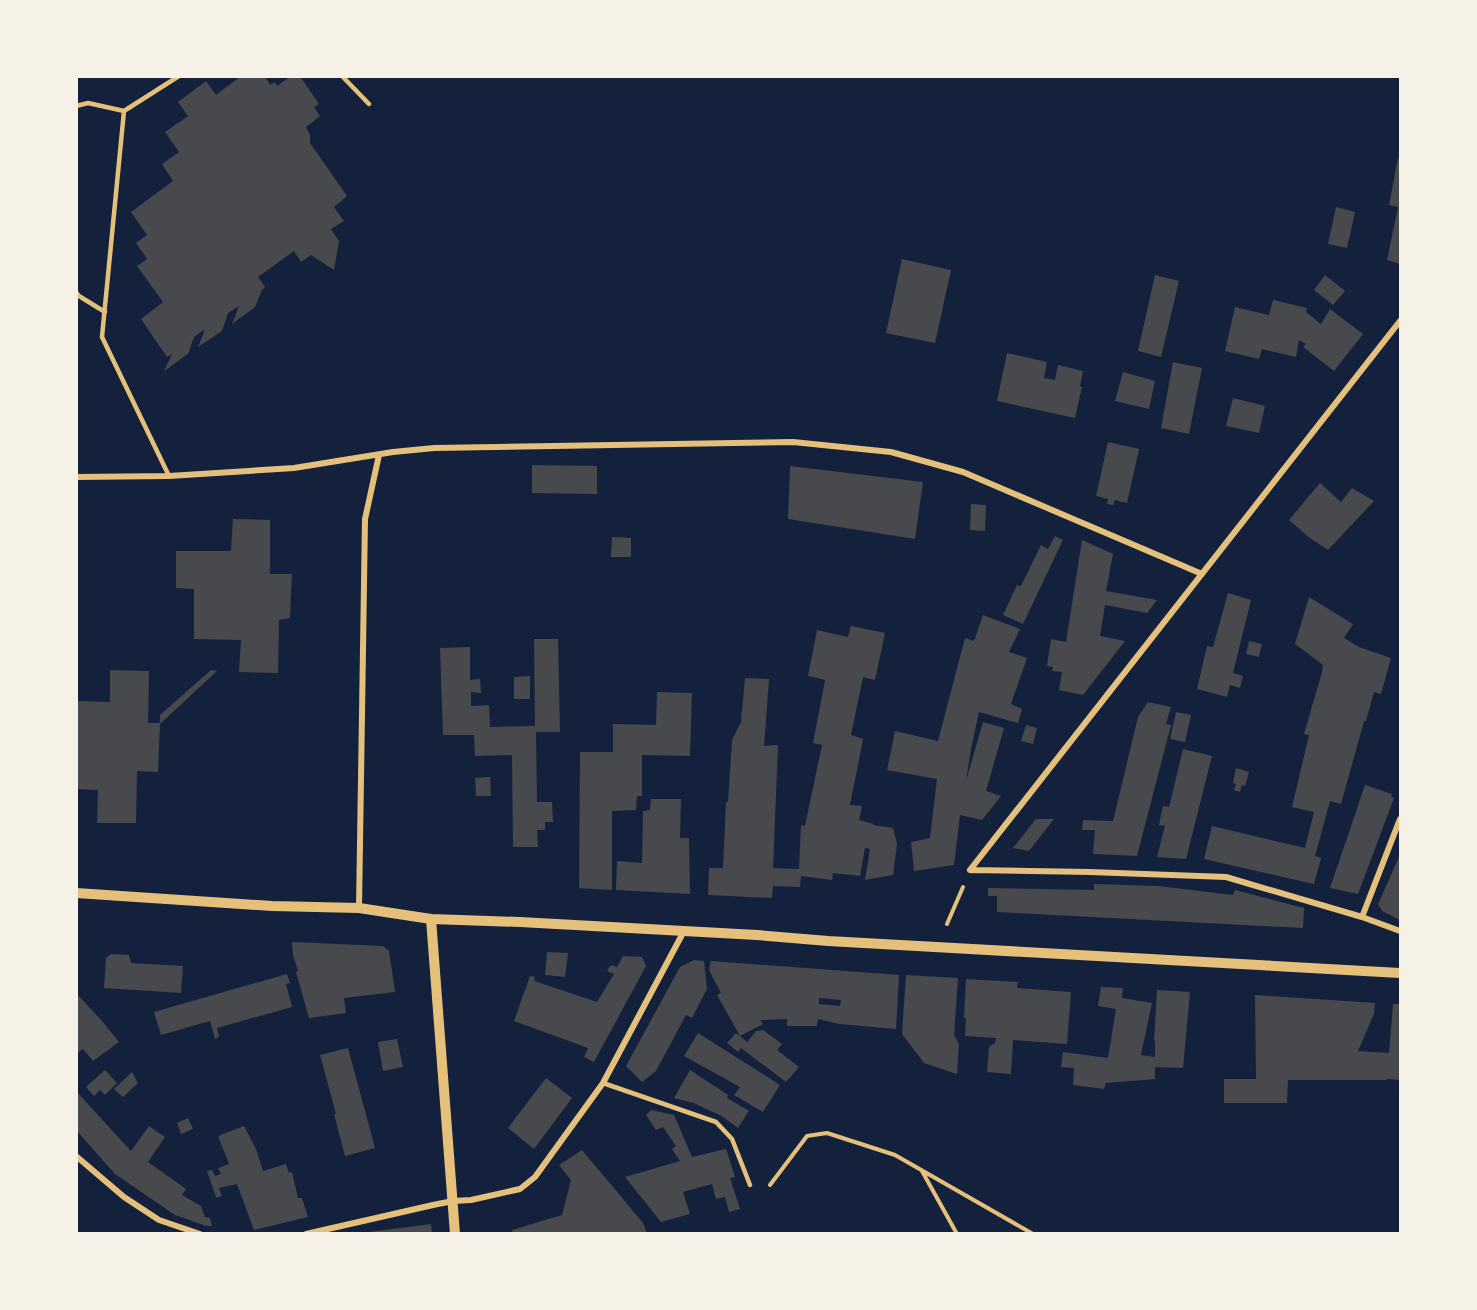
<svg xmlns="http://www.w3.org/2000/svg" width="1477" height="1310" font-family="Jost,sans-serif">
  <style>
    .building { fill: #48494c; fill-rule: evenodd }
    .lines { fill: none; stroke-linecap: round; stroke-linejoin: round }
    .path { stroke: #e5c07b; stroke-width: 4 }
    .service { stroke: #e5c07b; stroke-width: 4.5 }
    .minor { stroke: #e5c07b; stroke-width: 6 }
    .tertiary { stroke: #e5c07b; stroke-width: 10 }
  </style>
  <rect width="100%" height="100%" fill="#14213d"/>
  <!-- building -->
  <path class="building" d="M241,76h24l5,9 5,-3 2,4 14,-10h9l19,28 -5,3 6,9 -14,11 4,8v8l37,53 -13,11 10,14 -13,8 8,12 -5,29 -23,-15 -10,7 -7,-11 -36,26 7,10 -3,3 -7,17 -23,17 7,-18 -11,7 -6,18 -24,16 7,-18 -11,8 -6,17 -24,17 8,-17 -5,3 -26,-38 22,-17 -26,-36 10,-7 -11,-16 11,-8 -16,-23 42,-31 -11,-17 17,-12 -14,-20 23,-16 -10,-14 28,-21 10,14z
    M1398,158h2v106l-13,-4 11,-53 -9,-2z
    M1336,207l19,5 -8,36 -19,-4z
    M902,259l49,11 -16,73 -49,-10z
    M1155,275l24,6 -18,76 -23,-6z
    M1325,275l20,16 -12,14 -19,-15z
    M1273,300l34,8 -1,4 15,12 9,-15 33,25 -29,37 -31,-24 3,-3 -7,-4 -3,17 -34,-8 -3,10 -34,-8 10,-44 34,8z
    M1007,353l40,9 -3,16 11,2 3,-15 25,6 -3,15 2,1 -7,31 -78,-17z
    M1173,362l29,6 -13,66 -28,-6z
    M1123,372l32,9 -6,28 -34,-8z
    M1233,398l32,8 -6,27 -33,-7z
    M1108,442l31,7 -12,54 -12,-3 -2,5 -6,-1 1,-5 -12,-3z
    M532,465l65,1v28l-65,-1z
    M790,466l133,16 -8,57 -127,-20z
    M1320,483l21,19 11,-14 22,13 -46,49 -18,-12 -21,-18z
    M971,504l15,1 -1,26 -15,-1z
    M233,519l37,1v54h22l-2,44 -11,2 -1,53 -39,-1 2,-32 -47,-1v-50l-18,-1v-37h55z
    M1055,536l8,4 -40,84 -20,-9 14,-30 4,1 20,-41 7,4z
    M612,537l19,1v19h-20z
    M1082,540l31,14 -7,37 51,9 -10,13 -42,-8 -5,31 25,5 -42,54 -24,-5 3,-18 -10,-1 1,-4 -6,-1 4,-27 15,3z
    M1228,593l23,7 -18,73 10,3 -3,12 -10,-3 -3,12 -30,-8 10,-43 6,1z
    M1309,597l44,27 -9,14 15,9 32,11 -10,36 -7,-2 -8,29h-2l-23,83 -11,-3 -15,55 6,2 -7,26 -110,-25 8,-33 93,22 9,-36 -22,-5 17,-72 -5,-1 18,-62 1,-7 -28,-21z
    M983,615l37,14 -11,23 18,6 -16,46 11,5 -4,14 -39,-11 -8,37 -5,32 17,-59 21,6 -18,63 15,5 -19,24 -22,-5 -6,50 -40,6 -3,-29 19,-4 7,-59 -50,-9 8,-39 43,10 27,-103 9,3z
    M851,626l34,7 -10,47 -12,-3 -12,58 12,4 -13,66 12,1 -3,14 15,4 -1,1 20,3 4,16 -4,31 -28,5 5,-31 -5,-1 -5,28 -27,-3 -1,7 -31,-4 -1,11 -27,-1 -1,12 -64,-3 1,-27h14l3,-66h2l4,-62 9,-18 4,-44 24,1 -5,67 14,-1 -5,123 26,1 2,-44 4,1 17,-81 -9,-2 12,-63 -17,-4 9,-46 31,7z
    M534,639h24l2,93h-24l1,70h15l1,20h-8v8h-8l1,17h-25l-1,-92 -37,1 -1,-21h-31l-3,-87 30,-1v33l10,-1 1,14 -10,-1v14l18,-1 1,22 45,-1z
    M1249,641l13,3 -3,13 -13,-3z
    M110,670l39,1 -1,52h12l-2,49 -21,-1 -1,52h-39l1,-33 -22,-1v-88l34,1z
    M211,670l6,1 -57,53v-9z
    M530,676v23h-16v-22z
    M657,692l35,1 -2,63 -48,-1v41h-5l-1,14 -24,1v79l-33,-2 1,-136h33v-28l43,1z
    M1148,702l23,5 -5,17 5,1 -34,131 -44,-2 2,-24h-13l1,-10 30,1 25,-104z
    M1176,712l15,3 -6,27 -15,-3z
    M1026,725l11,3 -4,16 -12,-3z
    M1183,749l29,7 -26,103 -29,-2 8,-31 -6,-1 4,-19 6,1z
    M1236,768l13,4 -4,14 -3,-1 -2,7 -6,-2 2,-6 -3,-1z
    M490,777l1,19h-15l-1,-18z
    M1365,785l27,9 -1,2 3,2 -36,96 -28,-6z
    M651,799h30l-1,39h9l1,56 -74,-4 1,-29 25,2 1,-52 7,-1z
    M1036,819h18l-25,32 -16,-3z
    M1400,855v65l-18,-9 -4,-7z
    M1094,884l64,2 75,9 2,-5 69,18 -1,20 -306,-16v-16h-9v-8l106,2z
    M292,942l91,4 6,5 6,41 -51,6 2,15 -37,5 -13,-46 2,-1 -5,-16z
    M547,952l21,1 -3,24 -20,-2z
    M111,954l18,1 2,8 52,3 -2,27 -77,-5 2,-30z
    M623,956l19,1 4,9 -52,96 -10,-5 4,-9 -74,-27 16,-45 5,1 -1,4 63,21 17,-28 -7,-3 4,-6 6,2z
    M694,960l10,1 3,28 -15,29 -6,-3 -30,56 -14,11 -16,-16 54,-99z
    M711,961l188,14 -3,54 -57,-5 -21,-5 -1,7h-30v-7l-27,1 3,4 -23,12 7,6 9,-11 7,-1 19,14 -5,6 22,17 -13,15 -45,-34 -3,4 -11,-9 9,-10 4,3 -23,-41 4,-2 -11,-21 -1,-3zM819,998l22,2 -1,6 -21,-2z
    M287,974l3,9 -4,1 6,23 -75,21 2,9 -4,2 -5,-18 -49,14 -7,-23z
    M906,975l52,3 -4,57 5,9 -2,30 -33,-11 -22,-29z
    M966,979l52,3 -1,6 54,4 -4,52 -54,-4 -2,34 -24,-2 2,-25 6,-4 1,-5 -31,-2 1,-18h-2z
    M1101,987l22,1 -1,10 30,5 -11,52 14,2v-16l-1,-1 3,-50 33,2 -7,76 -28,-1v12l-49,4 -2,6 -31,-4 1,-17 -13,-1 2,-15 45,6 8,-49 -18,-3z
    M76,993l25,27 18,22 -26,19 -10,-12 -7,5z
    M1255,995l120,8 -1,11 -16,37 31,2 4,-49h7v76l-13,-1v1h-99l-1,23h-63v-24h32z
    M698,1033l82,52 -17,27 -29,-17 6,-8 -56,-31z
    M397,1039l6,28 -20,4 -5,-29z
    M348,1048l27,100 -30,8 -11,-42h2l-16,-59z
    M105,1070l12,13 -12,12 -5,-5 -6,6 -8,-9z
    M690,1070l38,25 -1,3 22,13 -11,17 -18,-13 -14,-6 -12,-6 -20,-5z
    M132,1072l6,11 -15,14 -9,-8z
    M546,1078l26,20 -38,51 -26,-21z
    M76,1091l55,60 18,-25 16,11 -17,25 38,27 -4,6 19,11 4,11 5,1 2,8h-6l-31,-11 -60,-41 -39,-44z
    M651,1110l23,5 18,42 34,-8 9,28 -5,1 10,31 -11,3 -4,-15 -9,2 -4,-15 -29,8 7,22 -29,8 -36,-45 55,-16 -8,-12 4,-3 -13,-19 -7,3 -10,-15z
    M188,1118l5,11 -12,5 -4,-11z
    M244,1126l12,23 7,22 23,-7 3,9 3,-1 6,26h4l6,19 -54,13 -17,-46 -18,4 3,8 -5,2 -1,-1 -9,-26 5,-1 3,6 6,-2 -3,-6 11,-4 -11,-28z
    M582,1150l61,73 4,10h-134l-1,-3 50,-15 9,-35 -12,-15z
    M431,1224l1,9h-63v-1z"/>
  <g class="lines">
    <!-- path -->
    <path class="path" d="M947,924l16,-37
      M922,1171l35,63
      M770,1185l37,-49 20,-3 68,22 138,79"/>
    <!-- service -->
    <path class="service" d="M342,76l27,28
      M76,106l12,-3 36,8
      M76,292l3,4 26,16
      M169,476l-67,-139 22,-226 55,-35
      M603,1083l113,39 16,17 18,46"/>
    <!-- minor -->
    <path class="minor" d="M76,477l93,-1 125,-8 99,-16 41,-4 359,-6 98,10 72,20 239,102
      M970,870l430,-549
      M970,870l120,2 136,5 136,40 38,14
      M359,908l6,-389 14,-64
      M1362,917l38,-98
      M76,1156l48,41 35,23 41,14
      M306,1234l127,-29 20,-4 18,-1 49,-11 15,-12 68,-94 81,-152"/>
    <!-- tertiary -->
    <path class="tertiary" d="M76,893l196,13 87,2 72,11 89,3 237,13 71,6 572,32
      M431,919l24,315"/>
  </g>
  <!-- border -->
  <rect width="1477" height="1310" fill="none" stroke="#f6f1e7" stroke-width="156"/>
</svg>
